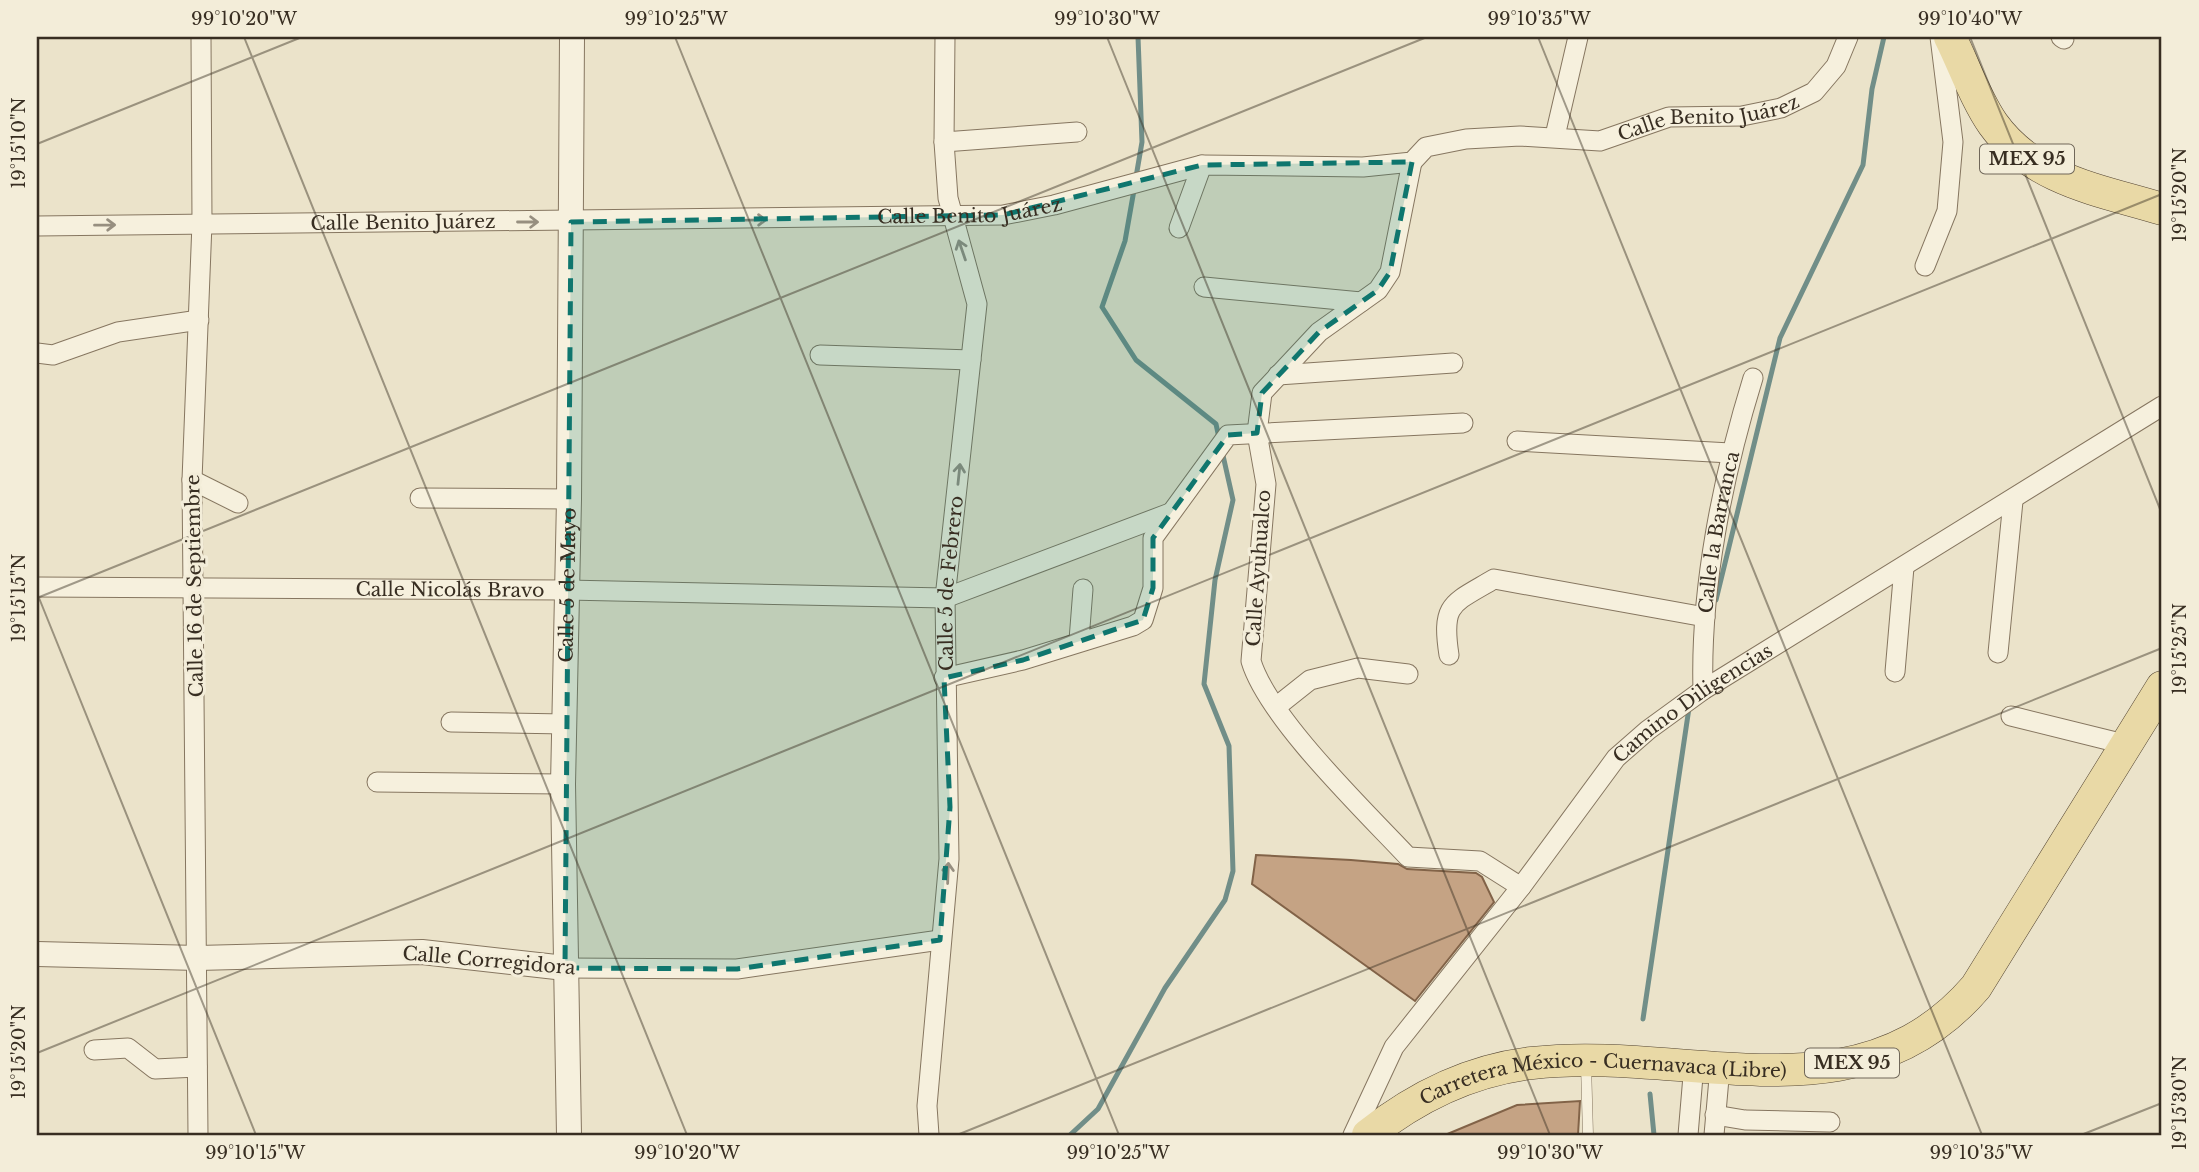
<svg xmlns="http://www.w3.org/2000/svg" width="2199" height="1172" font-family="'Libre Baskerville',serif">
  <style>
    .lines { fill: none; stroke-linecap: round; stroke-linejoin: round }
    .stream { stroke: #718e88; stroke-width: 5 }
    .building { fill: #c5a384; stroke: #826348; stroke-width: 2 }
    .service-casing { stroke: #867660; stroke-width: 11 }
    .minor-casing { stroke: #867660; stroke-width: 21 }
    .tertiary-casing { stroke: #867660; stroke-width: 26 }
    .primary-casing { stroke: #544533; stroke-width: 33 }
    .service { stroke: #f6f0dd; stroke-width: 10 }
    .minor { stroke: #f6f0dd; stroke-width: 19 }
    .tertiary { stroke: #f6f0dd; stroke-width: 24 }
    .primary { stroke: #e9d9a6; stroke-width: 32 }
    .oneway { stroke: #978f80 }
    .marked { fill: #0f766e; fill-opacity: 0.2; stroke: #0f766e; stroke-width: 5; stroke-dasharray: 14 9; stroke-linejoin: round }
    .ticks { fill: none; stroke: #382e22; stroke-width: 2; stroke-opacity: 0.45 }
    .labels { text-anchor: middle; stroke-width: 6; stroke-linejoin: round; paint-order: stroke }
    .shield { fill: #f3edd9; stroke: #706759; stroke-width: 2 }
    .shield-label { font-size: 18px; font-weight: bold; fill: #382e22 }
    .street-label { font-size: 19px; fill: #382e22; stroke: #f3edd9 }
    .neatline { fill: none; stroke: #382e22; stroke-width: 2.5 }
    .ticks-label { font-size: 18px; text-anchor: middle; fill: #382e22 }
  </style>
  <rect width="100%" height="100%" fill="#ebe3ca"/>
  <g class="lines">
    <!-- stream -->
    <path class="stream" d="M1136,177l6,-35 -4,-105
      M1134,190l-9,51 -23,66 34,53 80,64 3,14
      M1716,600l64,-262 83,-173 9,-76 12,-52
      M1643,1019l46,-311
      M1650,1094l4,41
      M1070,1135l28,-26 67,-121 60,-88 8,-29 -4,-125 -25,-62 11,-104 18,-80 -11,-49"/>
  </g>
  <!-- building -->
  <path class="building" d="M1256,855l95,5 47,4 9,5 69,4 6,4 12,25 -79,99 -163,-117z
    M1580,1101l-2,34h-133l72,-30z"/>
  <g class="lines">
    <defs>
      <path id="service" d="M1586,1064l2,71"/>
      <g id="minor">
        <path d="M2061,37l3,2"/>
        <path d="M1555,136l23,-99"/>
        <path d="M944,142l133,-10"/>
        <path d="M1412,162l-22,110 -12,18 -59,42 -57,61 -5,40 9,51 -15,177c17,57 114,150 157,196l72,4 41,26"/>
        <path id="s1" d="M37,226l966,-11 51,-10 148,-40 161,2 49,-5 14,-15 40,-8 54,-3 80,5 69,-24 73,-1 39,-8 33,-16 22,-26 12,-29"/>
        <path d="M1179,228l23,-63"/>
        <path d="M1925,266l22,-55 6,-69 -13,-105"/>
        <path d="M1204,287l157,15"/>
        <path d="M37,353l16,2 65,-23 81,-12"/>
        <path d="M820,355l151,5"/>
        <path d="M1278,375l175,-12"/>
        <path d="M1517,441l213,12"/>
        <path d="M192,480l46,23"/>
        <path d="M420,498l149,1"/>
        <path id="s2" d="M37,587l530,3 378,8 225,-85"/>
        <path d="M1079,640l4,-51"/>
        <path d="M1998,653l15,-152"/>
        <path d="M1449,655c-8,-52 3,-51 45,-76l211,38"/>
        <path d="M1895,672l9,-105"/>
        <path d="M944,678l79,-18 110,-34 10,-6 10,-32v-50l75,-103 235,-12"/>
        <path id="s3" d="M1703,690c-3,-102 20,-215 50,-312"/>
        <path d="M1276,707l34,-27 48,-12 50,6"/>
        <path d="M2011,716l117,29"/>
        <path d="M451,722l114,2"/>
        <path d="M377,782l186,2"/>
        <path d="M565,968l172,1 203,-29"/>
        <path d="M94,1050l34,-2 27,21 42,-2"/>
        <path d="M1715,1115l30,5 85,2"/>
        <path d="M198,1135l-6,-655 10,-257 -1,-186"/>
        <path id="s4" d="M929,1135l-2,-29 22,-247 -4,-261 32,-294 -29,-106 -4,-56 1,-105"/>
        <path id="s5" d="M1353,1135l41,-88 127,-160 95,-129 32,-28 55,-40 459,-284"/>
        <path d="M1688,1135l6,-71"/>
        <path d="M1714,1135l6,-68"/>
      </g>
      <g id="tertiary">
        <path d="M37,954l161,4 224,-6 143,16"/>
        <path id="s6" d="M569,1135l-6,-351 6,-285 3,-462"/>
      </g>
      <g id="primary">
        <path d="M1950,37c14,28 25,61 43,87 41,57 107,66 169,85"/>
        <path id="s7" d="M1368,1135c48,-38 103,-65 164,-72 155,-18 326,62 444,-76l186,-300"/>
      </g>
    </defs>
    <!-- service casing -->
    <use href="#service" class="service-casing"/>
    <!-- minor casing -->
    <use href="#minor" class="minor-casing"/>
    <!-- tertiary casing -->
    <use href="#tertiary" class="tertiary-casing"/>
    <!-- primary casing -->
    <use href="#primary" class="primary-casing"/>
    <!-- service -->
    <use href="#service" class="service"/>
    <!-- minor -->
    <use href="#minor" class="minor"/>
    <!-- tertiary -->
    <use href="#tertiary" class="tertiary"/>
    <!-- primary -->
    <use href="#primary" class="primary"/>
  </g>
  <!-- one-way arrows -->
  <defs><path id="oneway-shaft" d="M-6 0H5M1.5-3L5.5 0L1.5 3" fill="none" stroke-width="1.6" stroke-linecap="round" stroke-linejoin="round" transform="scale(1.75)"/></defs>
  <g class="oneway">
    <use href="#oneway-shaft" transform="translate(756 220) rotate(-1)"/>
    <use href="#oneway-shaft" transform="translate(528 222)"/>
    <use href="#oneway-shaft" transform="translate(105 225) rotate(-1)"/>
    <use href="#oneway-shaft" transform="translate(962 250) rotate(-109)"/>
    <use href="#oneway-shaft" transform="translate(959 474) rotate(-84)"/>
    <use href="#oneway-shaft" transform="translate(948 873) rotate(-88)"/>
  </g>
  <!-- marked area -->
  <path class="marked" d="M1412,162l-22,110 -12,18 -59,42 -57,61 -5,40 -29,2 -75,103v50l-10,32 -120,40 -79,18 6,129 -10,133 -203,29 -172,-1 6,-746 432,-7 199,-50z"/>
  <!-- ticks -->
  <path class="ticks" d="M244,37l443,1098M675,37l444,1098M1107,37l443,1098M1538,37l444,1098M1970,37l192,477M37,144l265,-107M37,593l219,542M37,598l1390,-561M37,1053l2125,-859M957,1135l1205,-487M2081,1135l81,-32"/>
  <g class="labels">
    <!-- shield labels -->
    <g class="shield">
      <rect x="1980" y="144.5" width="94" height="29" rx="5"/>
      <rect x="1805" y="1048.5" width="94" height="29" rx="5"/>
    </g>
    <g class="shield-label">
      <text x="2027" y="165">MEX 95</text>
      <text x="1852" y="1069">MEX 95</text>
    </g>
    <!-- street labels -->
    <g class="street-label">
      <text dy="7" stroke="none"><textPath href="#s1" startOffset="1689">Calle Benito Juárez</textPath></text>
      <text dy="7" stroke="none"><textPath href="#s1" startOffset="933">Calle Benito Juárez</textPath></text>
      <text dy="7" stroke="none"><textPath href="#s1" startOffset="366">Calle Benito Juárez</textPath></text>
      <text dy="7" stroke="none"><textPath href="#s3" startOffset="159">Calle la Barranca</textPath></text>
      <text transform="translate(1258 568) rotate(-86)" y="7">Calle Ayuhualco</text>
      <text dy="7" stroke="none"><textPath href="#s4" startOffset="553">Calle 5 de Febrero</textPath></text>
      <text transform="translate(194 586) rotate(-91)" y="7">Calle 16 de Septiembre</text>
      <text dy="7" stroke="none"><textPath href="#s6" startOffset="550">Calle 5 de Mayo</textPath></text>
      <text dy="7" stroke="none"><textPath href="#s2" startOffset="413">Calle Nicolás Bravo</textPath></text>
      <text dy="7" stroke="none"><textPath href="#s5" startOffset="556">Camino Diligencias</textPath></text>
      <text transform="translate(489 960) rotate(5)" y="7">Calle Corregidora</text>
      <text dy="7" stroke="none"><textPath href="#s7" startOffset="250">Carretera México - Cuernavaca (Libre)</textPath></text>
    </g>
  </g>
  <!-- border -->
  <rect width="2199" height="1172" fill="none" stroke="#f3edd9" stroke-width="77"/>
  <rect x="38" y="38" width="2122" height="1096" class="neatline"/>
  <g class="ticks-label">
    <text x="244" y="25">99°10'20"W</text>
    <text x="676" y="25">99°10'25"W</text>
    <text x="1107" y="25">99°10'30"W</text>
    <text x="1539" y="25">99°10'35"W</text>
    <text x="1970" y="25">99°10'40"W</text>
    <text transform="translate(19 143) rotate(-90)" y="6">19°15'10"N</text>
    <text transform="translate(2180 195) rotate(-90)" y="6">19°15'20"N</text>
    <text transform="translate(19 598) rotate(-90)" y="6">19°15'15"N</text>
    <text transform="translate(2180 649) rotate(-90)" y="6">19°15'25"N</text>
    <text transform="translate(19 1052) rotate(-90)" y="6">19°15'20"N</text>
    <text transform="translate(2180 1103) rotate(-90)" y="6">19°15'30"N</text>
    <text x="255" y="1159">99°10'15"W</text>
    <text x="687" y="1159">99°10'20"W</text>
    <text x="1118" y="1159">99°10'25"W</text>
    <text x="1550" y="1159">99°10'30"W</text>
    <text x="1981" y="1159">99°10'35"W</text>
  </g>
</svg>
